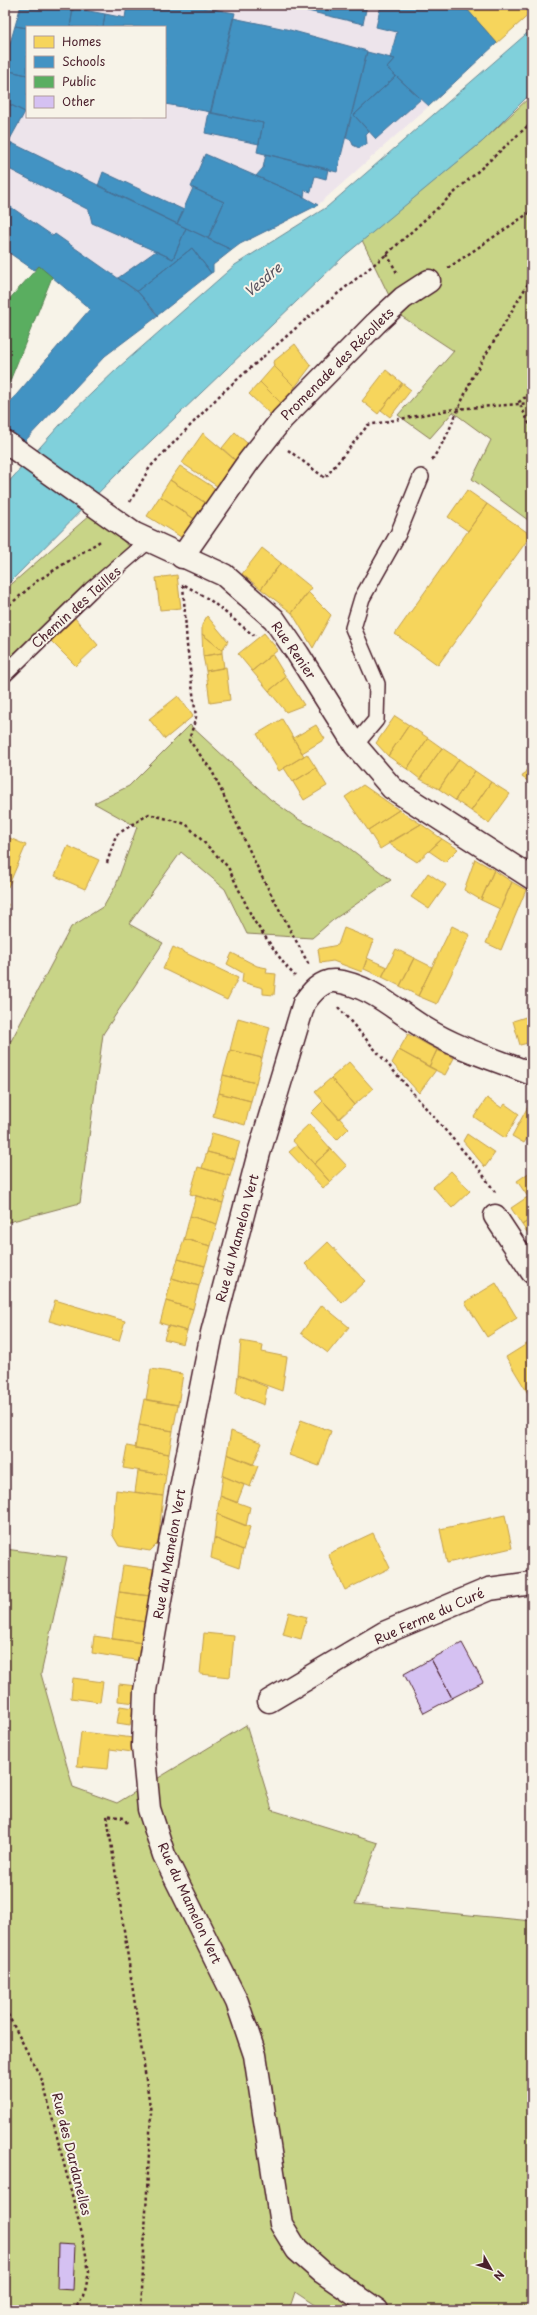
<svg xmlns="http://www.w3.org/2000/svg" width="537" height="2315" font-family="'Playpen Sans',sans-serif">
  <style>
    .built { fill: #ede4eb; fill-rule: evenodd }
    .green { fill: #c8d487; stroke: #897a59 }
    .water { fill: #80d0db; stroke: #6a8995 }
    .homes { fill: #f6d55c; stroke: #c29e4d }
    .schools { fill: #4393c3; stroke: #457095 }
    .public { fill: #5aae61; stroke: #558351 }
    .building { fill: #d5c1f2; stroke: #4a1f2b }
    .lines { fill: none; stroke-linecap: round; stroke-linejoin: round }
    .lane-casing { stroke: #4a1f2b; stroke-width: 18 }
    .street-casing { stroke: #4a1f2b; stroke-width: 25 }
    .secondary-casing { stroke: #4a1f2b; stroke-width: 25 }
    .path { stroke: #4a1f2b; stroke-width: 2.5; stroke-dasharray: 3 3; stroke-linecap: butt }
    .lane { stroke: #f7f3e8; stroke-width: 15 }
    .street { stroke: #f7f3e8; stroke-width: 22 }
    .secondary { stroke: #f7f3e8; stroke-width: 22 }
    .secondary-bridge-casing { stroke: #4a1f2b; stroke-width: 25; stroke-linecap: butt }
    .secondary-bridge { stroke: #f7f3e8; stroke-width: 22 }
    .labels { text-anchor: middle; stroke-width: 4; stroke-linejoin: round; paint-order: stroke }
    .street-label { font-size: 13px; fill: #4a1f2b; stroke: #f7f3e8 }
    .water-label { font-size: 14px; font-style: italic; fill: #5a5460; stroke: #f7f3e8 }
  </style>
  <rect width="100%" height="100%" fill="#f7f3e8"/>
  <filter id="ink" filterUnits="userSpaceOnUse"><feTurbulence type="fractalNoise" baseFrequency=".025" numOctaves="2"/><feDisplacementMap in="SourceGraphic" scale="8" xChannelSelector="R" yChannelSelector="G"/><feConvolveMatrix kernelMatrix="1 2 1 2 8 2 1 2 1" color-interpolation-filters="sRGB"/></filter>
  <g filter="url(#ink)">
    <!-- built -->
    <path class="built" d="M21,5h360l-5,22 21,5 -10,36 42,38 -111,99 -78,39 -27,21v7l-108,84 -82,87 -18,-13v-22l85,-99 -51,-43 -5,4 -29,-20v-190zM27,27h138v90h-138z"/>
    <!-- green -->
    <path class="green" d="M532,95v428l-60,-44 19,-39 -38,-28 -23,26 -32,-23 56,-64 -56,-37 -36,-74 121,-99z
      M91,514l38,32 -14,17 -110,101v-74z
      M190,725l80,74 28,20 42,22 51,39 -58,40 -21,18 -65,-4 -22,-45 -44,-37 -52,72 34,19 -60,91 -23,169 -75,20v-184l6,2 60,-114 33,-21 12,-21 21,-58 -43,-24 35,-17z
      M5,1549l62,8 -26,117 32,113 44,16 129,-78 26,85 106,33 -23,61 177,17v389h-210l-27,-18 -6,18h-284z"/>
    <!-- water -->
    <path class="water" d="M532,29v63l-49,49 -139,115 -214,205 -125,126v-101l63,-70 50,-48 117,-103 92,-58z"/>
    <!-- homes -->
    <path class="homes" d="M459,5h73v7l-35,31 -32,-36z
      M295,344l16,22 -16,21 -21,-21 -1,-4z
      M274,366l21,21 -13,17 -22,-22z
      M386,370l16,13 -24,31 -16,-13z
      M260,382l22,22 -11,11 -22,-21z
      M402,383l9,7 -21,27 -9,-7z
      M235,432l14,13 -14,15 -13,-12z
      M203,433l32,27 -18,26 -35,-23z
      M180,466l36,23 -9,15 -37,-24z
      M170,480l37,24 -11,16 -36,-24z
      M467,490l20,14 -19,27 -20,-14z
      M160,496l36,24 -15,17 -34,-21z
      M487,504l44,31 -93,130 -43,-31z
      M262,548l19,15 -20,26 -19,-15z
      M281,563l31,25 -20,25 -31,-24z
      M177,575l4,33 -21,2 -4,-32z
      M308,592l23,23 -18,33 -21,-35z
      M207,616l21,25 -6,9 -20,-16v-9z
      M74,617l24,28 -22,21 -25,-25z
      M264,633l14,17 -26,21 -14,-17z
      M202,634l20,16v3l-19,3z
      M222,653l2,15 -18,3 -3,-15z
      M272,654l14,23 -17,14 -17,-20z
      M226,667l4,33 -20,3 -4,-32z
      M286,677l18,28 -18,7 -17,-21z
      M178,696l15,20 -28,23 -16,-20z
      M395,716l14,9 -21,31 -12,-13z
      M282,719l22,37 -25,15 -22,-37z
      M316,725l9,14 -23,14 -9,-15z
      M409,725l19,13 -21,31 -19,-13z
      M428,738l14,10 -22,31 -13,-10z
      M442,748l17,11 -20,30 -19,-10z
      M307,754l9,14 -23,14 -9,-14z
      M459,759l16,12 -20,29 -16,-11z
      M532,761v23l-10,-7z
      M316,768l11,18 -23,14 -11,-18z
      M475,771l16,11 -20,29 -16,-11z
      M491,782l19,12 -21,29 -18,-12z
      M363,785l36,25 -31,20 -23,-33z
      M399,810l22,14 -41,25 -12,-19z
      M421,824l21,15 -25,23 -29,-19z
      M5,836l21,9 -18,42 -3,-1z
      M442,839l16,10 -13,13 -16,-11z
      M68,846l31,14 -14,29 -30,-13z
      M475,859l19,11 -13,30 -17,-10z
      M494,870l18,12 -12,27 -19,-9z
      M428,873l18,12 -17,24 -18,-12z
      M512,882l14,8 -25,60 -15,-7z
      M5,904h3l-2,11 4,1 -5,25z
      M452,926l18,9 -33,69 -19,-8z
      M344,928l30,12 -12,32 -29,-11 -13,2 -2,-14 20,-4z
      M173,947l65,31 -11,22 -64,-31z
      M396,949l18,9 -14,28 -18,-9z
      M232,953l25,13 10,2 -1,5 10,1 -2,21 -11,-1v-6l-21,-6 1,-9 -16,-9z
      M367,958l20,9 -5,10 -18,-8z
      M414,958l18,9 -14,29 -18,-10z
      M532,1015v27l-12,3 -7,-24z
      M238,1018l32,9 -8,31 -32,-8z
      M408,1034l29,16 -8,17 -30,-17z
      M230,1050l32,8 -6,25 -33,-8z
      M399,1050l37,20 -17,23 -27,-30z
      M437,1050l17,8 -9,17 -16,-8z
      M349,1062l24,27 -19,16 -23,-27z
      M223,1075l33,8 -5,18 -32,-8z
      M331,1078l23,27 -15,14 -24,-27z
      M219,1093l32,8 -6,24 -32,-9z
      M487,1098l15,10 3,-4 14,10 -14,24 -31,-21z
      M323,1101l26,27 -12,12 -26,-27z
      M531,1101l1,36 -3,-2 -5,8 -12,-7z
      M309,1124l22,25 -17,15 -22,-24z
      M212,1133l28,8 -5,18 -28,-7z
      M467,1134l28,19 -10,14 -22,-26z
      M297,1145l33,37 -7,6 -34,-36z
      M331,1149l16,17 -17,16 -16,-18z
      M207,1152l28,7 -5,17 -28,-8z
      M198,1167l32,9 -7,27 -33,-9z
      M451,1171l19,20 -18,17 -19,-21z
      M530,1172l2,1v21l-4,3 -11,-16z
      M532,1194v24l-10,7 -11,-17z
      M196,1196l27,7 -6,21 -27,-8z
      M190,1216l27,8 -6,22 -27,-7z
      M532,1218v21l-10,-14z
      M184,1239l27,7 -6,20 -27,-7z
      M328,1242l37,39 -23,22 -37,-39z
      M178,1259l27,7 -6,20 -27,-8z
      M172,1278l27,8 -6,23 -27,-8z
      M496,1283l21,35 -30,19 -22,-35z
      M55,1300l70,21 -6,20 -70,-20z
      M166,1301l27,8 -6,22 -27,-8z
      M322,1305l27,22 -21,26 -27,-20z
      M168,1326l19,5 -4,13 -19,-5z
      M241,1341l22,4 -1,7 25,5 -5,34 -44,-16z
      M530,1342l2,4v54l-26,-43z
      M151,1369l32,5 -5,31 -32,-5z
      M238,1375l29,12 -3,18 -28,-11z
      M144,1399l34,6 -5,26 -34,-6z
      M301,1420l30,11 -12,35 -30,-11z
      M139,1425l34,6 -4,23 -34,-6z
      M231,1431l31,12 -9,22 -26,-11z
      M127,1446l42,8 -3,21 -43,-7z
      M227,1454l31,12 -8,21 -27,-11z
      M138,1471l28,4 -3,21 -28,-4z
      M223,1476l21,9 -7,18 -17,-7z
      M116,1490l47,6 -5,47 -8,8 -31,-5 -7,-12z
      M220,1496l30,11 -4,19 -29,-12z
      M217,1514l33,13 -7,23 -29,-12z
      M505,1515l7,33 -65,15 -7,-34z
      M373,1533l17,35 -45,22 -17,-36z
      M214,1538l29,12 -4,18 -28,-10z
      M123,1565l31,4 -4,27 -31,-4z
      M119,1592l31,4 -4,26 -31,-5z
      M289,1612l18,5 -6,22 -18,-5z
      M115,1617l31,5 -3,21 -31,-4z
      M204,1633l30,3 -4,41 -30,-3z
      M94,1636l49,7 -2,18 -49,-8z
      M73,1678l30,4 -3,20 -29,-4z
      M119,1684l18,2 -1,17 -18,-2z
      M120,1706l13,2 -3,17 -13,-2z
      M81,1732l53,6 -2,14 -22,-3 -2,20 -31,-3z"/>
    <!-- schools -->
    <path class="schools" d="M21,5h22l30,5 -3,17 -43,1 -12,-2z
      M43,5h31l-1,5z
      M127,5h62l46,8 -24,99 -46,-8v-77h-62l2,-13 20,4z
      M282,5h85l-4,19z
      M381,5l84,2 32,36 -68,63 -42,-38 8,-9 -5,-1 7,-26 -21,-5z
      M73,8l32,6 -2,13h-33z
      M233,18l53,11 81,22 -30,121 -80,-20 6,-29 -53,-10z
      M15,26l12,2v47l-22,-5v-10z
      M367,52l28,7 -8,9 9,8 -42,39 15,17 -3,3 1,9 -8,4 -6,-3 -2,-5 -5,-2z
      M5,70l22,5v38l-22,-11z
      M396,76l25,23 -45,40 -22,-24z
      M5,102l20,10 -16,29 -4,-1z
      M209,112l54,11 -4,21 -54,-11z
      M5,140l7,3 -7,14z
      M12,143l174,85 -13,31 -81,-36 -3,-13 -84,-43v-10z
      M205,154l99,43 14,8 -78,39 -8,6 -24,-11 16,-37 -33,-15z
      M266,154l62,15 -2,10 -11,-3 -4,16 -6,-2 -1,7 -48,-21 7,-8z
      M103,172l81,38 -7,14 -79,-38z
      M193,188l31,14 -16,36 -31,-14z
      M5,203l48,33 2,-2 84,59 19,23 -53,40 -82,87 -18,-13v-22l85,-99 -51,-43 -5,4 -29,-20z
      M186,228l46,22 -19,15v7l-2,1 -19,-25 -55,43 -19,-13 38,-27 17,8z
      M192,248l19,25 -53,42 -21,-24z"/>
    <!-- public -->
    <path class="public" d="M39,266l13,11 -47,116v-89z"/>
    <!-- building -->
    <path class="building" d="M462,1643l21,39 -31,16 -21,-39z
      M431,1659l21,39 -28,15 -20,-39z
      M58,2244l17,1 -2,45 -16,-1z"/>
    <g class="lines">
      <defs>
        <path id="lane" d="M5,674l86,-84 57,-49
          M355,745l21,-25 1,-36 -24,-56 9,-30 36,-64 23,-57"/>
        <path id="street" d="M182,557l67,-96 33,-42 94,-96 27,-25 26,-17
          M495,1216l37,56
          M269,1701l115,-68 105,-44 43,-6
          M377,2310l-55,-38 -25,-22 -16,-26 -26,-169 -18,-53 -73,-147 -15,-46 -6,-63 2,-55 8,-50 18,-103 41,-205 47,-180 45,-150c7,-10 17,-23 31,-22 36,4 61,30 91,48 32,20 71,31 106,45"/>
        <path id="secondary" d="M5,442l13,9
          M133,533l91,42 50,44 24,35 57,91 37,43 140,90"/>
      </defs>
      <!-- lane casing -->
      <use href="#lane" class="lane-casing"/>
      <!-- street casing -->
      <use href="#street" class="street-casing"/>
      <!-- secondary casing -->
      <use href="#secondary" class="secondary-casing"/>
      <!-- path -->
      <path class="path" d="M387,254l10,19
        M448,268l84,-57
        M532,397l-8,1 -5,4 13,28
        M288,450l37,28 43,-53 86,-16 78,-6
        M432,460l14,-23 26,-59 60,-101
        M130,502l20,-35 72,-74 83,-73 82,-66 145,-132
        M5,609l32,-28 65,-41
        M255,634l-2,1 -43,-35 -27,-16 4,61 9,72 -7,23 23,31 50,106 47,88
        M107,863l9,-28 33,-21 37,10 42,43 26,54 31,44 10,11
        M338,1007l141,162 16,23
        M127,1823l-3,-5 -17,-3 44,298 -10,197
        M5,2009l38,73 40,156 6,34 -5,24 -10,14"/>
      <!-- lane -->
      <use href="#lane" class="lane"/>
      <!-- street -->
      <use href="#street" class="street"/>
      <!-- secondary -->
      <use href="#secondary" class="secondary"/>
      <defs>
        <path id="secondary-bridge" d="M18,451l115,82"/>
      </defs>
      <!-- secondary-bridge casing -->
      <use href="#secondary-bridge" class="secondary-bridge-casing"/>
      <!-- secondary-bridge -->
      <use href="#secondary-bridge" class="secondary-bridge"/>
    </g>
  </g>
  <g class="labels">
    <!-- street labels -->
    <g class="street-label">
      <text transform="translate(337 364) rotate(-45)" y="5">Promenade des Récollets</text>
      <text transform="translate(76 607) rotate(-42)" y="5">Chemin des Tailles</text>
      <text transform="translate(294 650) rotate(55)" y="5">Rue Renier</text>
      <text transform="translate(237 1238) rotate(-75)" y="5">Rue du Mamelon Vert</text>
      <text transform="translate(169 1554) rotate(-80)" y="5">Rue du Mamelon Vert</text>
      <text transform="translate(429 1616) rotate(-24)" y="5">Rue Ferme du Curé</text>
      <text transform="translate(190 1903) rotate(65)" y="5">Rue du Mamelon Vert</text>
      <text transform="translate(72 2154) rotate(76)" y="5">Rue des Dardanelles</text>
    </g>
    <!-- water labels -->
    <g class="water-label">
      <text transform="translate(263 280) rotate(-40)" y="5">Vesdre</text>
    </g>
  </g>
  <!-- margin -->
  <rect width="537" height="2315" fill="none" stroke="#f7f3e8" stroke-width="20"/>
  <rect x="10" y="10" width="517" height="2295" fill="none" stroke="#4a1f2b" stroke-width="1.5" filter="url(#ink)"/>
  <!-- legend -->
  <rect x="26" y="26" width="140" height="92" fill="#f7f3e8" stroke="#b29e9c"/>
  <rect x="34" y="36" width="20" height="12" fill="#f6d55c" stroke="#b29e9c"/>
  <text x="62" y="46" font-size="12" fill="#4a1f2b">Homes</text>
  <rect x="34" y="56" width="20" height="12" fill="#4393c3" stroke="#b29e9c"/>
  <text x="62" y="66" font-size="12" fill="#4a1f2b">Schools</text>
  <rect x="34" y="76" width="20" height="12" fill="#5aae61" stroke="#b29e9c"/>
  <text x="62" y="86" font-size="12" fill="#4a1f2b">Public</text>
  <rect x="34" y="96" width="20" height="12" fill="#d5c1f2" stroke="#b29e9c"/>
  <text x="62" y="106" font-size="12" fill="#4a1f2b">Other</text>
  <!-- north arrow -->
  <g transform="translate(491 2269) rotate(129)" stroke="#f7f3e8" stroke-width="3" paint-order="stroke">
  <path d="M0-3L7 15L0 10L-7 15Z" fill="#4a1f2b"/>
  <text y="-6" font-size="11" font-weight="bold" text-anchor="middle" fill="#4a1f2b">N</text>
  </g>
</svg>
